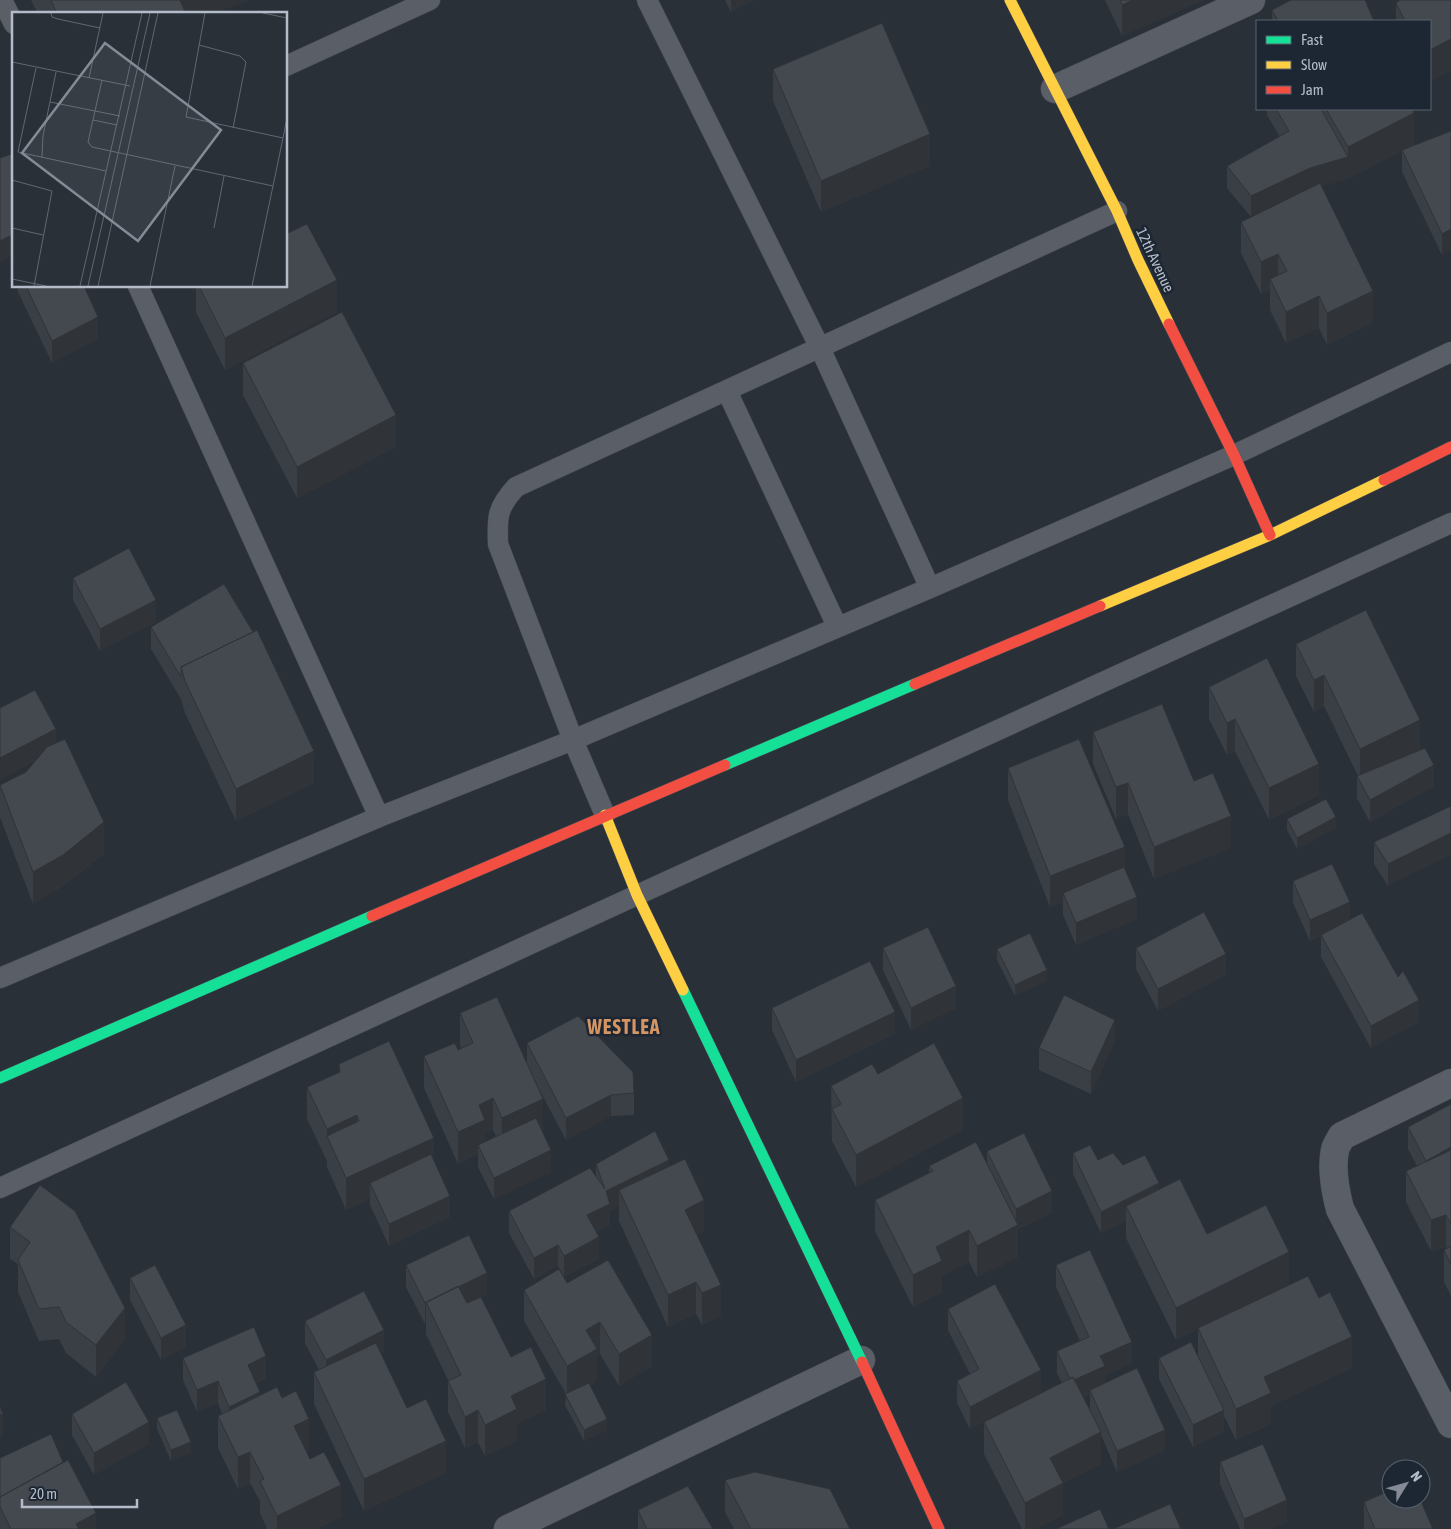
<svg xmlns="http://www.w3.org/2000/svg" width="1451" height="1529" font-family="'Asap Condensed',sans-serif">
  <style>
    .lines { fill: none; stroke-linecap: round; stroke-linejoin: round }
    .lane-casing { stroke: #484c53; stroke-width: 21 }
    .street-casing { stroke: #484c53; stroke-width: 29 }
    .fast-casing { stroke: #484c53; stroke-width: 12 }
    .slow-casing { stroke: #484c53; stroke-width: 12 }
    .jam-casing { stroke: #484c53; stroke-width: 12 }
    .lane { stroke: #5a5e66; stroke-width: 20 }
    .street { stroke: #5a5e66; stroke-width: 28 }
    .fast { stroke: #16e098; stroke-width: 11 }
    .slow { stroke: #ffcf43; stroke-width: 11 }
    .jam { stroke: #f24e42; stroke-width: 11 }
    .wall { fill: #3a3f45; fill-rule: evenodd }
    .shaded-wall { fill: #303338 }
    .building { fill: #444950; stroke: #303338 }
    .labels { text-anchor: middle; stroke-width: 5; stroke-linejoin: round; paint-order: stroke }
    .street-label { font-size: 15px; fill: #b4bcc9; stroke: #1d2633 }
    .district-label { font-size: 20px; font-weight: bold; letter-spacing: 1px; fill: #d59563; stroke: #1d2633 }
    .inset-road { fill: none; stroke: #616872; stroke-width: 1 }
    .view { fill: #848b96; fill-opacity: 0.15; stroke: #848b96; stroke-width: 2.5 }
    .inset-edge { fill: none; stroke: #b4bcc9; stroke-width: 2.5 }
  </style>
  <rect width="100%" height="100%" fill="#2a3038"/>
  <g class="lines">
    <defs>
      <path id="lane" d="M2,0l12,24
        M647,0l173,348 110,240
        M286,66l144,-66
        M138,286l241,531
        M727,391l110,235
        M605,815l-32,-75 -75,-196c-1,-28 -1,-36 18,-57l601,-276
        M0,978l379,-161 194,-77 357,-152 304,-133 217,-103
        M0,1188l637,-293 814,-372"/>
      <path id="street" d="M1055,89l196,-89
        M1451,1083l-109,53c-2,4 -6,9 -7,14 -4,19 0,40 5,59l111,215
        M508,1529l353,-169"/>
      <path id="fast" d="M725,765l190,-81
        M683,990l179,372
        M0,1078l372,-162"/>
      <path id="slow" d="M1010,0l107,211 21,49 31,64
        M1100,606l170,-71 114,-55
        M605,815l32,80 46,95"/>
      <path id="jam" d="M1169,324l65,131 36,80
        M1384,480l67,-33
        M915,684l185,-78
        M372,916l353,-151
        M862,1362l77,167"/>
    </defs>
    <!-- lane casing -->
    <use href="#lane" class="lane-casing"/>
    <!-- street casing -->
    <use href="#street" class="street-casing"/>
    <!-- fast casing -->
    <use href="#fast" class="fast-casing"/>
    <!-- slow casing -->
    <use href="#slow" class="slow-casing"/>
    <!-- jam casing -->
    <use href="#jam" class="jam-casing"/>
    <!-- lane -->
    <use href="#lane" class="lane"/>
    <!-- street -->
    <use href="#street" class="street"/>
    <!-- fast -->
    <use href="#fast" class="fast"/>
    <!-- slow -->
    <use href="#slow" class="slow"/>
    <!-- jam -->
    <use href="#jam" class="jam"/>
  </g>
  <!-- wall -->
  <path class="wall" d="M31,0h218l-37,14h-174z
    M725,0h29l-23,12z
    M1105,0h99l-82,36z
    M1451,0v71l-21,10v-60h-34v-18z
    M1272,10l102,11h-102z
    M773,69l157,97 -109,46 -48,-111z
    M1267,109h145l2,36 -7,3 44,-17 -9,124 -40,-83v-21l-54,28 -26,7 51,137 -46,22 -8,-17 -33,15 -16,-33v-20l-9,4 -20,-41v-31l10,-5 -24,-29v-22l53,-29 -13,-22z
    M18,286h66l14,53 -46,24 -34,-71z
    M196,286h90l51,26 -112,58 -29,-58z
    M243,363l153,84 -99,51 -54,-103z
    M73,578l83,44 -56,29 -27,-51z
    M151,627l163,156 -78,38 -51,-108 -4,-14 -30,-50z
    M1296,644l124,106 14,36 -64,36 -13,-24v-22h1l-34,-70 -10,6 -18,-36z
    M1209,687l110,108 -50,25 -34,-69 -8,4 -18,-36z
    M1093,732l101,49 37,67 -77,31 -26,-65 -12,5 -23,-55z
    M56,743l48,111 -41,32 -30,18 -33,-87v-32l26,-13 9,-11z
    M1008,768l117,100 12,51 -61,26 -13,-30v-13l-13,5 -42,-107z
    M1451,806l-63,80 -14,-22v-22z
    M1287,819l49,9 -39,21 -10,-19z
    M1293,881l57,39 69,102 -48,26 -50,-91v-21l-11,5 -17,-38z
    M883,948l73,60 -45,22 -28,-60z
    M1136,948l90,27 -68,36 -22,-42z
    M997,949l50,32 -32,15 -18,-36z
    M772,1008l123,26 -99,48 -24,-52z
    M460,1013l67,50v-20l107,50v22l-23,1 -45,24 -34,-64 11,55h-1l9,41 -57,27 -16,-32v-13l-20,10 -34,-76v-32l34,-6 3,-2 -1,-3zM493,1130l3,6 -11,6v-9z
    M1115,1041l-24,53 -52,-24v-22z
    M339,1064l95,97 16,56 -61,29 -19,-41v-6l-24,11 -19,-43v-6l-20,-42v-32l32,-14z
    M878,1074l85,56 -107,57 -24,-46 -1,-55z
    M1451,1104v192l-7,-14v-32l3,-2 -1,-1 -15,4 -25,-49v-31l11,-5 -9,-17v-22z
    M987,1151l65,62 -34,16v28l-41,20 -8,-15 -27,14v16l-29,15 -38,-76v-31l54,-27v-7l58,-2z
    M1073,1153l25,7 25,5 36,25 48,44 82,50 -45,22 108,62 -81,38v18l-35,16 -12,-24v16l-31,15 -34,-68v-21l39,-2v-27l-22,11 -50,-102v-17l-25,12 -28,-59z
    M596,1164l73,3 35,65 -7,3 24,81 -19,9 -6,-11 -28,13 -49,-106v-15l-9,5v14l-14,7 3,27 -35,18 3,6 85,83 -33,20 -19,-32 -3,2v25l-7,4 17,45 -23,11 -19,-36 1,-11 -42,-73v-31l39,-15 -5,-9 -24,13 -25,-46v-22l87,-35z
    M40,1185l85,154 -29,38 -30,-24 -7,-14 -20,2 -21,-49v-28l-8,-5v-32z
    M406,1265l81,29 -6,3 30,60 35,53 -29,14v17l-32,15 -7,-14 -13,6 -17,-36v-32l-22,-46v-10h-1l-19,-37z
    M1056,1265l76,98 -27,13v7l60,68 -48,21 -16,-37v29l-38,19v32l-28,14h-13l-38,-75v-32l78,-39 -5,-10v-22l23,-10 -24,-54zM1090,1394v17l-7,-13z
    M130,1278l56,69 -25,13 -31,-60z
    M948,1309l93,83 -71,37 -13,-26v-22l13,-7 -22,-44z
    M305,1321l79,31 -3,1 26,55 39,65 -82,38 -50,-107v-32l5,-2 -14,-27z
    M183,1358l83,20 -10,5 4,12 49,55 -3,2 35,65 -25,12h-49l-7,-16v-12l-10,-18 -12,6 -20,-41v-32l4,-2 -4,-11 -21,9 -14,-32z
    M72,1414l77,30 -55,31 -22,-40z
    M157,1418l34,35 -20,8 -14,-32z
    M0,1458l63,4 33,67h-96z
    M1220,1462l67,60 -16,7h-31l-20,-45z
    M725,1480l125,49h-116l-9,-17z
    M1364,1502l69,27h-69z
    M638,1510l75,19h-75z"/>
  <!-- shaded-wall -->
  <path class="shaded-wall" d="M174,0h75l-37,14h-38z
    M731,0h23l-23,12z
    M1133,0h71l-82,36v-31z
    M1451,39v32l-21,10v-31z
    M1414,113v32l-66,34 -38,11 -59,27v-21l59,-28 38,-11v-10z
    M930,134v32l-109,46v-31z
    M1451,229v21l-9,5v-21z
    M14,234v21l-14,8v-22z
    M1278,254v32l-8,-7v11l-9,4v-32z
    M337,280v32l-112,58v-32z
    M1373,291v32l-46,22v-32z
    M1319,296v32l-33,15v-31z
    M98,317v22l-46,24v-22z
    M396,415v32l-99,51v-31z
    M156,600v22l-56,29v-22z
    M1324,675v31l-10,6v-32z
    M1235,719v32l-8,4v-32z
    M1420,720v32l-60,29v-32z
    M56,729v22l-56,29v-22z
    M314,751v32l-78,38v-32z
    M1319,764v31l-50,25v-32z
    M1434,765v21l-64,36v-22z
    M1128,783v31l-12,5v-32z
    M1231,816v32l-77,31v-32z
    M1336,817v11l-39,21v-11z
    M104,822v32l-41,32 -30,18v-32z
    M1451,833v22l-63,31v-22z
    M1125,847v32l-62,14v9l-13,5v-31z
    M1137,897v22l-61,26v-22z
    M1350,902v21l-40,18v-21z
    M1226,954v21l-68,36v-22z
    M1047,970v11l-32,15v-11z
    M956,986v22l-45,22v-22z
    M1419,1000v22l-48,26v-22z
    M895,1012v22l-99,48v-22z
    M1115,1020v21l-24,53v-22z
    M611,1095v21l-45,24v-22z
    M493,1098v32l-8,3v18l-7,-6v9l-20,10v-32l21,-27z
    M963,1098v32l-107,57v-32z
    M543,1099v32l-41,18v-31z
    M357,1115v32l-30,-11v-7z
    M434,1138v31l-64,14v16l-24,11v-32z
    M1451,1147v22l-25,13v-21z
    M551,1150v22l-57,27v-21z
    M669,1160v22l-50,8v16l-9,5v14l-23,12v-22l19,-24z
    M1159,1183v22l-33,1v15l-25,12v-21z
    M1052,1191v22l-34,16v28l-41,20v-31l39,-20v-17z
    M450,1196v21l-61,29v-22z
    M704,1200v32l-19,9v-31z
    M1446,1215v32l-15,4v-31z
    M969,1230v32l-27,14v16l-29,15v-32l23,-28z
    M599,1237v22l-35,18v-21z
    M558,1245v21l-24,13v-21z
    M1289,1252v32l-113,56v-32z
    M487,1273v21l-53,26 -8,-18v22h-1v-21z
    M696,1282v32l-28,13v-32z
    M721,1285v31l-19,9v-32z
    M125,1308v31l-29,38v-32z
    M600,1322v32l-3,2v25l-30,16v-31l19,-36z
    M186,1325v22l-25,13v-22z
    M384,1330v22l-58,30v-22z
    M652,1335v31l-33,20v-32z
    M1352,1337v31l-81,38v18l-35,16v-31l28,-32z
    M1132,1342v21l-27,13v12l-15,2v4l-19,9v-22l29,-25z
    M266,1356v22l-18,8v-21z
    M1041,1370v22l-71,37v-22z
    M546,1379v31l-29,14v17l-32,15v-31l26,-29z
    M218,1381v22l-21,9v-22z
    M260,1392v22l-31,14v-21z
    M478,1410v32l-13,6v-31z
    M1224,1410v22l-31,15v-22z
    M3,1414v22l-3,1v-22z
    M309,1419v31l-15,8v-32z
    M607,1419v11l-23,11v-11z
    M149,1422v22l-55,31v-22z
    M1165,1430v21l-48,21v-21z
    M1101,1432v32l-38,19v32l-28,14h-10v-26l25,-45z
    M446,1441v32l-82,38v-32z
    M191,1442v11l-20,8v-11z
    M250,1452v31l-12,6v-32z
    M341,1485v32l-25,12h-39v-13z
    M1287,1500v22l-16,7h-27v-10z
    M96,1513v16h-20v-5z"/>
  <!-- building -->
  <path class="building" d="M51,0h129l6,14h-129z
    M1120,0h13l-11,5z
    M1291,0h74l9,21h-96l-6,-11z
    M1400,0h51v39l-21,11v-29h-25l-9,-18z
    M882,23l48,111 -109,47 -48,-112z
    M1276,109h45l27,48 -38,11 -59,28 -24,-30 62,-35z
    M1326,109h86l2,4 -66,34z
    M1451,131v98l-9,5 -40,-84z
    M14,153v81l-14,7v-83z
    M1320,183l53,108 -46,22 -8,-17 -33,16 -16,-33 17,-8 -9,-17 -17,8 -20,-40z
    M307,224l30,56 -112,58 -26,-52h87v-52z
    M26,286h58l14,31 -46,24z
    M342,312l54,103 -99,52 -54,-104z
    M129,548l27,52 -56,29 -27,-51z
    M224,584l29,48 -72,35v10l-30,-50z
    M1366,610l54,110 -60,29 -36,-74 -10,5 -18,-36z
    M257,630l57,121 -78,38 -51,-108 -4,-14z
    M1267,658l52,106 -50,24 -34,-69 -8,4 -18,-36z
    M35,690l21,39 -56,29v-50z
    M1162,704l32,77 19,-8 18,43 -77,31 -26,-64 -12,4 -23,-55z
    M65,739l39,83 -41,33 -30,17 -33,-87 26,-13 21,-25z
    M1079,739l46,108 -75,29 -42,-108z
    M1425,748l9,17 -64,35 -13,-24z
    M1326,799l10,18 -39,21 -10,-19z
    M1451,806v27l-63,31 -14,-22z
    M1332,864l18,38 -40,18 -17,-39z
    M1124,867l13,30 -61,26 -13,-30z
    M1204,912l22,42 -68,35 -22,-41z
    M1362,913l36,64 5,-6 16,29 -48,26 -50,-91z
    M928,927l28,59 -45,22 -28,-60z
    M1030,933l17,37 -32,15 -18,-36z
    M870,961l25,51 -99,48 -24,-52z
    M1064,995l51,25 -24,52 -52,-24z
    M497,997l46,102 -41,19 -9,-20 -14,7 6,15 -27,12 -34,-76 31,-13 3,7 15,-7 -13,-30z
    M578,1016l55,56 1,21 -23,2 -45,23 -39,-75z
    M389,1041l45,97 -88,40 -19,-42 32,-15 -2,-6 -30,14 -20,-42 33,-15 -1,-8z
    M934,1043l29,55 -107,57 -24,-46 9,-5 -10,-18 41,-22 6,10z
    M1451,1104v43l-25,14 -18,-34z
    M536,1118l15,32 -57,28 -16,-33z
    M655,1131l14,29 -63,31 4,13 -23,11 12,22 -35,19 -6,-11 -24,13 -25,-47 81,-43 15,21 -9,-25z
    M1024,1133l28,58 -36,18 -29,-58z
    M976,1142l42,83 -41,21 -8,-16 -33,17 6,14 -29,14 -38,-75 58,-29 -4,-5z
    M1090,1145l8,15 15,-7 10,12 22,-10 14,28 -58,29 -28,-59z
    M1451,1150v74l-5,-9 -15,5 -25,-49z
    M431,1154l19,42 -61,28 -19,-41z
    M685,1159l19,41 -19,10 36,75 -19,8 -6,-11 -28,13 -49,-105z
    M1180,1179l27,55 59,-29 23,47 -113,56 -50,-102z
    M40,1185l35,26 50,97 -29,37 -30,-23 -7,-15 -20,2 -21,-49 12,-18 -20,-15z
    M469,1235l18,38 -62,30 -19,-38z
    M1451,1246v18l-7,-14z
    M1090,1250l42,92 -32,14 5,10 -31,14 -1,-3 -3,2 -13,-28 32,-14 -33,-72z
    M608,1260l44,75 -33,19 -19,-32 -14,8 11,19 -30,17 -43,-76 35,-21 8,14z
    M155,1265l31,60 -25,13 -31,-60z
    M1308,1276l11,22 11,-6 22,45 -88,40 7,16 -35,16 -38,-81z
    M995,1284l46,86 -71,37 -13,-26 22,-12 -31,-60z
    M458,1286l9,17 14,-6 30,60 20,-10 15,32 -35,17 6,13 -32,16 -7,-15 -13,7 -17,-36 13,-6 -35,-73z
    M364,1291l20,39 -58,30 -21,-39z
    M254,1327l12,29 -18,9 12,27 -31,15 -11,-26 -21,9 -14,-32z
    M1191,1342l33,68 -31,15 -34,-67z
    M376,1343l31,65 19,-9 20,42 -82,38 -50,-107z
    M1137,1368l28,62 -48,21 -27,-61z
    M1073,1377l28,55 -51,26 13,25 -38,20 -41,-81z
    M126,1382l23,40 -55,31 -22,-39z
    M589,1383l18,36 -23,11 -19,-36z
    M277,1387l5,11 14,-7 13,28 -15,7 16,33 14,-7 17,33 -64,31 -17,-35 4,-2 -14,-27 -12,5 -20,-41z
    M0,1406l3,8 -3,1z
    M177,1410l14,32 -20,8 -14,-32z
    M51,1434l12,28 -63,35v-39z
    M1263,1444l24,56 -43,19 -24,-57z
    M68,1460l28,53 -20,11 3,5h-68l-11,-22v-10z
    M755,1472l75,17 20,40h-99l-26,-49z
    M688,1486l25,43h-66l-9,-19z
    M1391,1490v9h29l13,30h-58l-11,-27z
    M1170,1504l11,25h-68z
    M1100,1509l9,20h-53z"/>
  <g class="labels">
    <!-- street labels -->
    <g class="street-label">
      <text transform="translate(1155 260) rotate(65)" y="5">12th Avenue</text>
    </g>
    <!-- district labels -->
    <g class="district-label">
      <text x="624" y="1034">WESTLEA</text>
    </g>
  </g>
  <!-- overview -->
  <g transform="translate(12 12)">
    <rect width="275" height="275" fill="#2a3038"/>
    <path class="inset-road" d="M39,1l1,4 6,2 42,9M193,1l-19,104 97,21 4,-20M251,1l24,5M187,33l41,11 6,6 -13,66M0,50l118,24M24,56l-18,84 88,19M77,66l14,-65M90,68l-14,62 4,5 181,39 10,-48M38,90l70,14M81,108l24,5M30,145l1,-21 13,-64M0,168l40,11 -18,95M0,216l31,7M202,216l10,-52M0,267l34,7M68,274l62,-273M76,274l62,-273M86,274l60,-273M138,274l25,-120M240,274l21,-100"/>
    <path class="view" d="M93,31l116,87 -83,111 -116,-88z"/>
    <rect width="275" height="275" class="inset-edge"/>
  </g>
  <!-- legend -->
  <rect x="1256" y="20" width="175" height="90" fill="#1d2633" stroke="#59626f"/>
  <rect x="1266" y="36" width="25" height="8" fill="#16e098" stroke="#59626f"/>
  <text x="1301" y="45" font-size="15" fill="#b4bcc9">Fast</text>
  <rect x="1266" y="61" width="25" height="8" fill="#ffcf43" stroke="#59626f"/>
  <text x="1301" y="70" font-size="15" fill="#b4bcc9">Slow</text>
  <rect x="1266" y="86" width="25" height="8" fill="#f24e42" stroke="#59626f"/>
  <text x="1301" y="95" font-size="15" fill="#b4bcc9">Jam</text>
  <!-- north arrow -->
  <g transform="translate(1406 1484) rotate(53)"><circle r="24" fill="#1d2633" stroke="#59626f"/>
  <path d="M0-4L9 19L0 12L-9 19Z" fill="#848b96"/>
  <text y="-8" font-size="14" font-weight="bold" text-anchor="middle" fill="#b4bcc9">N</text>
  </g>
  <!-- scale -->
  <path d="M22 1499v8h115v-8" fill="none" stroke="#b4bcc9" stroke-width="2.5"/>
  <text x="30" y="1499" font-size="15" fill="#b4bcc9" stroke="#1d2633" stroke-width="4" paint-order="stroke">20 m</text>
</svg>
